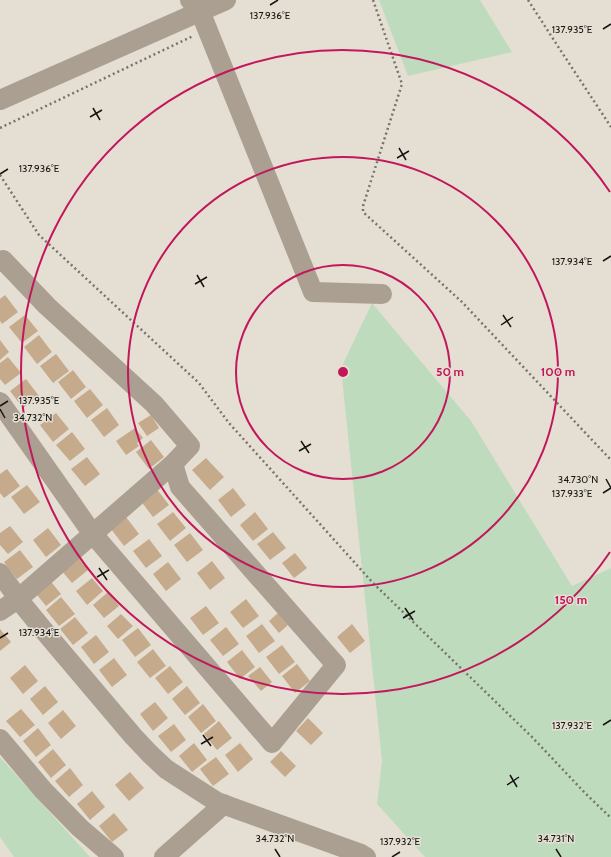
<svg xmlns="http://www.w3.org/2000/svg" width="611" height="857" font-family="Cabin,sans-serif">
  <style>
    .green { fill: #bfdbbd }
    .building { fill: #c5ab8c }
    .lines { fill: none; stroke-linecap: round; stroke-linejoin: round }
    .path { stroke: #78746c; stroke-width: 2.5; stroke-dasharray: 2 3; stroke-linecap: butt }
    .minor { stroke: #ab9f92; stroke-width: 20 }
    .ticks { fill: none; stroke: #171511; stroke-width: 1.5 }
    .ring { fill: none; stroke: #c2185b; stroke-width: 2 }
    .ticks-label { font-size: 10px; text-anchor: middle; fill: #171511; stroke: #e5dfd3; stroke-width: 3; stroke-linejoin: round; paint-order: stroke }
    .centre { fill: #c2185b; stroke: #e5dfd3; stroke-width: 2 }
    .ring-label { font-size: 12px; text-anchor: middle; font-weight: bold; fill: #c2185b; stroke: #e5dfd3; stroke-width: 3; stroke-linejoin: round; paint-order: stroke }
  </style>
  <rect width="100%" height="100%" fill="#e5dfd3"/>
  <!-- green -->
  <path class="green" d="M379,0h101l32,52 -104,24z
    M372,303l99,118 101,165 39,-18v289h-186l-48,-53 5,-43 -41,-393z
    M0,757l90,100h-76l-14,-20z"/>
  <!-- building -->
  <path class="building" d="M5,295l13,17 -16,12 -2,-3v-22z
    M25,315l13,16 -16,12 -13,-16z
    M39,335l13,17 -15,12 -13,-17z
    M0,340l9,12 -9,8z
    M56,354l13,17 -16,12 -13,-17z
    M8,357l13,16 -16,12 -5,-6v-16z
    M73,370l13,17 -15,12 -13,-17z
    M26,379l13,17 -16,12 -13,-17z
    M90,389l13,16 -16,13 -13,-17z
    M107,408l12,17 -15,12 -13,-17z
    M56,413l13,16 -16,13 -13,-17z
    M151,415l8,13 -12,8 -9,-13z
    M135,428l8,10 -6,5 2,3 -13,9 -10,-14z
    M72,432l13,17 -15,12 -14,-16z
    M151,440l13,17 -15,12 -13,-17z
    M87,457l13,17 -15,12 -14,-17z
    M206,458l18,19 -14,13 -18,-20z
    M7,469l13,17 -16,12 -4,-5v-19z
    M27,485l13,17 -16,12 -13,-17z
    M156,488l13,17 -16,12 -13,-17z
    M233,488l13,17 -15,12 -13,-17z
    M173,512l13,16 -16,13 -13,-17z
    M255,512l13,17 -15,12 -13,-16z
    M126,517l13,17 -15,12 -13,-17z
    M10,526l13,16 -15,12 -8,-9v-12z
    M48,528l13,17 -15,12 -13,-17z
    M273,532l13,16 -16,12 -13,-16z
    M190,533l13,17 -16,12 -13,-17z
    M149,539l13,17 -16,12 -13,-17z
    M20,550l13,17 -16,12 -13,-17z
    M295,553l12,15 -13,10 -12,-15z
    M77,556l11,14 -16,13 -11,-13z
    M212,561l13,17 -15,12 -13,-17z
    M168,562l13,17 -15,12 -13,-17z
    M48,578l13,16 -15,12 -13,-16z
    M92,578l11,13 -16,14 -11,-14z
    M108,592l11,14 -15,12 -11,-13z
    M61,597l14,17 -16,12 -13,-16z
    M246,599l13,17 -16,12 -13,-16z
    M206,606l13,17 -16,12 -13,-17z
    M278,613l10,12 -9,8 -10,-12z
    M121,614l12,12 -15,13 -11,-13z
    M75,617l13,16 -15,12 -13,-16z
    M262,624l13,17 -16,12 -13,-17z
    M352,624l13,17 -15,12 -13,-16z
    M226,627l13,17 -16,12 -13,-16z
    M138,628l13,17 -16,12 -13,-17z
    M0,629l11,13 -11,9z
    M96,635l13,17 -15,12 -13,-17z
    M282,645l13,17 -16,12 -13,-17z
    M153,649l13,17 -16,12 -13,-16z
    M242,650l13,17 -15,12 -13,-17z
    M114,658l13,17 -15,12 -13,-17z
    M297,664l13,17 -15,12 -13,-17z
    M25,665l13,16 -15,13 -13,-16z
    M170,666l13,16 -15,12 -13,-16z
    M260,667l12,15 -11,9 -13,-15z
    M45,686l13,16 -15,13 -13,-16z
    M187,686l13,17 -15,12 -13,-16z
    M155,702l13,16 -15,13 -13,-17z
    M203,704l13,17 -15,12 -13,-16z
    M21,709l14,16 -15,12 -14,-16z
    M63,710l13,16 -15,13 -13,-16z
    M308,718l15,15 -12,12 -15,-14z
    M219,721l13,17 -15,12 -13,-16z
    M174,724l12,16 -15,12 -13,-16z
    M38,728l13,17 -15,12 -13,-16z
    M194,743l13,17 -15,12 -13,-16z
    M240,743l13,16 -15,13 -13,-17z
    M53,749l13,16 -15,13 -13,-16z
    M281,751l15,15 -11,11 -15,-15z
    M216,757l13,17 -16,12 -13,-17z
    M70,768l13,17 -14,12 -14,-16z
    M130,772l14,16 -15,13 -14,-16z
    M92,791l13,16 -15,13 -13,-16z
    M114,813l14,17 -16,12 -13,-16z"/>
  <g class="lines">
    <!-- path -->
    <path class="path" d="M373,0l29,84 -39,122v6l99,90 148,157 1,2
      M528,0l31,48 52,79
      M0,128l193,-92
      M0,175l39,60 160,148 30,40 144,160 159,154 53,56 26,25"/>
    <!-- minor -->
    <path class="minor" d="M190,0l10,11 113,281 69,2
      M0,100l226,-100
      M0,262l3,-2 44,46 107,98 36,42 -17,18 -155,135 -18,12
      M0,402l92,131 180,210 64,-78 -156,-178 -7,-23
      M0,573l23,32 27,33 83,98 17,18 16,15 51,33 144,52 5,3
      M0,739l43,51 37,38 34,29
      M164,857l60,-53"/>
  </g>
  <!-- ticks -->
  <path class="ticks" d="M270,5l8,-5M603,29l8,-5M93,108l7,12M90,117l12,-7M399,148l7,12M397,158l12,-7M0,174l8,-5M603,261l8,-5M197,275l7,12M195,284l12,-7M503,315l8,12M501,325l12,-8M0,406l8,-5M0,409l5,9M301,441l8,12M299,451l12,-7M606,479l5,9M603,493l8,-5M99,568l8,12M97,577l12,-7M405,608l8,12M403,618l12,-7M0,638l8,-5M603,725l8,-5M203,735l8,11M201,744l12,-7M510,775l7,12M507,785l12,-8M275,849l5,8M556,849l5,8M392,857l8,-5"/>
  <!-- distance rings -->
  <g class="ring">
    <circle cx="343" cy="372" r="107"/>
    <circle cx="343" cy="372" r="215"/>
    <path d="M610 552A322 322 0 1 1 610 192"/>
  </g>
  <g class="ticks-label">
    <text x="270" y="19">137.936°E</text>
    <text x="572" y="33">137.935°E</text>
    <text x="39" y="172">137.936°E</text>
    <text x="572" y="265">137.934°E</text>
    <text x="39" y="404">137.935°E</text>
    <text x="33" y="421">34.732°N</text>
    <text x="578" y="483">34.730°N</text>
    <text x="572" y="497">137.933°E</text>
    <text x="39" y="636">137.934°E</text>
    <text x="572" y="729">137.932°E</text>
    <text x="275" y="842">34.732°N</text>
    <text x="556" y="842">34.731°N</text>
    <text x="400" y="845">137.932°E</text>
  </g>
  <circle cx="343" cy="372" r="6" class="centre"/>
  <g class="ring-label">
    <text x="450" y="376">50 m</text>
    <text x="558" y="376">100 m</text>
    <text x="571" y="604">150 m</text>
  </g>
</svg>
